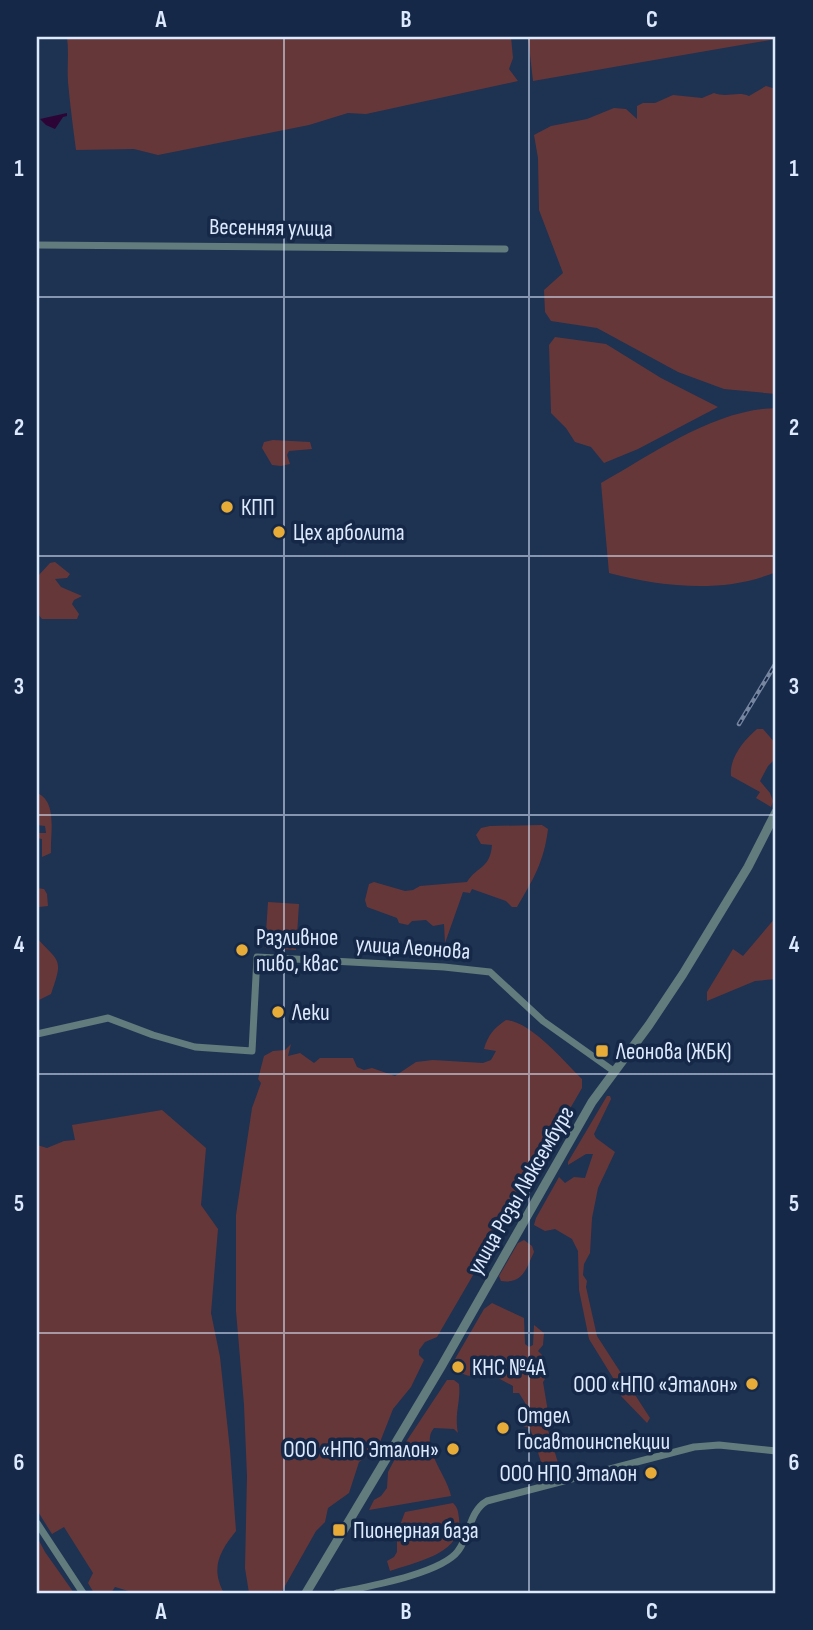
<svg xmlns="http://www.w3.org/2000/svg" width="813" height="1630" font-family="'Sofia Sans Condensed',sans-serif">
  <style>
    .green { fill: #663738 }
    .water { fill: #2c0435 }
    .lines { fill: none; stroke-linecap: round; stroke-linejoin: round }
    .minor { stroke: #627b7c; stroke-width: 7 }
    .tertiary { stroke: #627b7c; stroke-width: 9 }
    .rail-casing { stroke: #7686a1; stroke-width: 4.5 }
    .rail { stroke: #152847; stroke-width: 2; stroke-dasharray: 5; stroke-linecap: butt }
    .grid { fill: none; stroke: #dce9fe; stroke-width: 2; stroke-opacity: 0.55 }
    .poi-dot { fill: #e7ac37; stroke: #152847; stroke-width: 2.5 }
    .labels { text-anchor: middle; stroke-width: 7; stroke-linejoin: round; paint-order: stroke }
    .street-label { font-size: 23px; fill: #dce9fe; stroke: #152847 }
    .poi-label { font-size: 23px; fill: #dce9fe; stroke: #152847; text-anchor: start }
    .neatline { fill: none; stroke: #dce9fe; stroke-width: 2.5 }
    .grid-label { font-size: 23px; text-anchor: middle; font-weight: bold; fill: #dce9fe }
  </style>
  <rect width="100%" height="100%" fill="#1e3252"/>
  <!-- green -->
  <path class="green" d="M67,37h444l2,21 -4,11 9,12 -152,33 -18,-1 -39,12 -151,30 -24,-6 -58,1c-3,-23 -6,-45 -8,-68 -1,-15 1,-30 -1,-45z
    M528,37h248v2l-243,42z
    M766,86l10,3v305l-52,-5 -46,-17 -81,-44 -46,-7 -6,-9 -1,-22 19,-17 -24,-63 -1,-52 -4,-23 17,-9 36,-7 27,-11 12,1 11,10v-13l6,-3h12l18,-8 29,3 12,-5c13,5 24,-2 35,3z
    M555,337l51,7 55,34 57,29 -80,42 -34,14 -13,-16 -16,-5 -9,-14 -15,-15 -2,-68z
    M776,408v164c-53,22 -113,15 -167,1l-8,-90c54,-30 112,-73 175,-75z
    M273,440l37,2 2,7 -23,2 -2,4 3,9 -9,2 -9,-1 -10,-17 2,-6z
    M55,562l15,12 -3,4 -12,1 6,8 21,9 -8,4 -2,4 7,10 -2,5h-35l-5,-6v-36l13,-14z
    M757,729h6l13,15v14l-8,8 -8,15 10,12 3,8 -2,6 -15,-9 4,-6 -29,-16c-2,-18 13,-36 26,-47z
    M37,793c21,9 13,40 14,60l-9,4v-18l-5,-1v-5h9l-1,-7 -8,-1z
    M542,825l6,4c-4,33 -15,51 -31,78h-5l-6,-6 -34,-12 -2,4 -7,-1 -18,51 -1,-19 -11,2 -7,-6 -14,1 -4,4 -9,-2 -2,-5 -30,-11 -2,-7 4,-16 5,-2 31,9 8,-1 7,-4 47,-4c11,-17 23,-13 25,-37l-11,-1 -5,-9 5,-7 9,-2z
    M37,888l7,1 3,5 1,12 -9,1 -2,4z
    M268,902l31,2 -3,46 -31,-2z
    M776,917v62l-21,2 -48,20v-9l26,-43 10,7z
    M37,938c22,25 27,19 14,56l-14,7z
    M506,1020c24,1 58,41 76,59v9l-145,249 -12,5 -6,8v5l5,5 -13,27 -18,22 -13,33 -6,9 -15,11 -10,31 -21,15 -3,14 -9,9 -35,62h-32l-4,-25 2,-92 -3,-71 -8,-94v-96l16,-107 9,-25 -3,-4 6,-23 9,-5 12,-1 6,-6 -3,12 12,-3 14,10 6,-5h33l4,9 7,3 8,-2 23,8 21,-14 17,-2 50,3 8,-3 5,-9 -12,-2c4,-14 10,-21 22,-29z
    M607,1096h3l1,3 -17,35 2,4 19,14 -17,36 -6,30 -2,35 -6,11 -1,11 4,6 -1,6 11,49 53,82 -3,5 -26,-27 -3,-10 -29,-47 -10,-49 -1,-39 -6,-12 -17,-10 -10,2 -11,-6 2,-7 23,-41 6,6 9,-6 11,1 8,-24h-7l-18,11v-3z
    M162,1110l44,38 -5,57 17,24 -7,84 9,44 10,93 6,81c-16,20 -26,37 -12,62h-89l-20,-6 -4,6h-17l-6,-10 5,-10 -29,-46 -12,7 -15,-24v-365l10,3 17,-7 11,-1 -3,-15z
    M524,1240l8,6 2,6c-8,17 -11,32 -33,29l-2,-5 19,-33z
    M492,1303l32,15 1,26 4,3 4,-2 1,-20 10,8 -1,12 -5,6 4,4 -1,11 4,13 -2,3 5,30 -4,5 15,49 -16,2 -13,-40 -8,-2 7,-3 -2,-17 -8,-13h-6v-7l-26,-14c-10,6 -16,5 -27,1l1,-8 -3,-2 -4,4 -3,-1 33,-57z
    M447,1380h7l5,4c2,18 -5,29 -1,49l-4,-4 -20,-1c-15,17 14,49 17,68l-82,14 5,-10 7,-4 6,-8 1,-16 8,-15z
    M453,1503c5,5 5,8 6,15 5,36 -44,44 -69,53l-3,-10 7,-4 3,-5v-19l8,-21z
    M37,1537l8,15 29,41h-37z"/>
  <!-- water -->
  <path class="water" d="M67,113v3l-4,1 -8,12 -9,-4 -6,-6z"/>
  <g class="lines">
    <!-- minor -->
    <path class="minor" d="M37,245l468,4
      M37,1034l71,-16 45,17 42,12 57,4 5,-94 187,10 46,5 53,49 72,51
      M37,1523l46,70
      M337,1593c28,-6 104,-19 121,-42 12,-15 11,-40 29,-50l207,-54 25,-2 57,6"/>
    <!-- tertiary -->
    <path class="tertiary" d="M306,1593l135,-226 151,-265 57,-77 34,-51 65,-107 28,-55"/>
    <defs>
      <path id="rail" d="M739,724l37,-61"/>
    </defs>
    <!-- rail casing -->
    <use href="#rail" class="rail-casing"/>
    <!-- rail -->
    <use href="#rail" class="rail"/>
  </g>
  <!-- grid -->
  <path class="grid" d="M284,37v1556M529,37v1556M37,297h739M37,556h739M37,815h739M37,1074h739M37,1333h739"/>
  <!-- markers -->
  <g class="poi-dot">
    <circle cx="227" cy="507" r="7"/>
    <circle cx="279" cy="532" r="7"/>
    <circle cx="242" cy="950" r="7"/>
    <circle cx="278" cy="1012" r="7"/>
    <rect x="595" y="1044" width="14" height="14" rx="3.5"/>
    <circle cx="458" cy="1367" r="7"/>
    <circle cx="752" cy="1384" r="7"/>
    <circle cx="503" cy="1428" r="7"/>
    <circle cx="453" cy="1449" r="7"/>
    <circle cx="651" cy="1473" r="7"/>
    <rect x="332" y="1523" width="14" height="14" rx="3.5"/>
  </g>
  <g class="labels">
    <!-- street labels -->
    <g class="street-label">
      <text transform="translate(271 227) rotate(1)" y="8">Весенняя улица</text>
      <text transform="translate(413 947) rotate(4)" y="8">улица Леонова</text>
      <text transform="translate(520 1190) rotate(-60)" y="8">улица Розы Люксембург</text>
    </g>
    <!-- poi labels -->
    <g class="poi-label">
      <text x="241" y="515">КПП</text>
      <text x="293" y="540">Цех арболита</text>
      <text x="256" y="945">Разливное<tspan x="256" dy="26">пиво, квас</tspan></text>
      <text x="292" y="1020">Леки</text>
      <text x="616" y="1059">Леонова (ЖБК)</text>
      <text x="472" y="1375">КНС №4А</text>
      <text x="738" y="1392" text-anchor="end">ООО «НПО «Эталон»</text>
      <text x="517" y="1423">Отдел<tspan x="517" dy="26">Госавтоинспекции</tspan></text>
      <text x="439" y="1457" text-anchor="end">ООО «НПО Эталон»</text>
      <text x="637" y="1481" text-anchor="end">ООО НПО Эталон</text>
      <text x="353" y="1538">Пионерная база</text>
    </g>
  </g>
  <!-- border -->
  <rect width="813" height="1630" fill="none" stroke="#152847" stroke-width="77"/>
  <rect x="38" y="38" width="736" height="1554" class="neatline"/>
  <g class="grid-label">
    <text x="161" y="27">A</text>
    <text x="406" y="27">B</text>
    <text x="652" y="27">C</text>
    <text x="19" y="176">1</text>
    <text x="794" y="176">1</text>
    <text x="19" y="435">2</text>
    <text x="794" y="435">2</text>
    <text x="19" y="694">3</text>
    <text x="794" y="694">3</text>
    <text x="19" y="952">4</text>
    <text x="794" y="952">4</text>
    <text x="19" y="1211">5</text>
    <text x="794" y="1211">5</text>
    <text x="19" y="1470">6</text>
    <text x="794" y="1470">6</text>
    <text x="161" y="1619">A</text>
    <text x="406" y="1619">B</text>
    <text x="652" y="1619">C</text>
  </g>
</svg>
